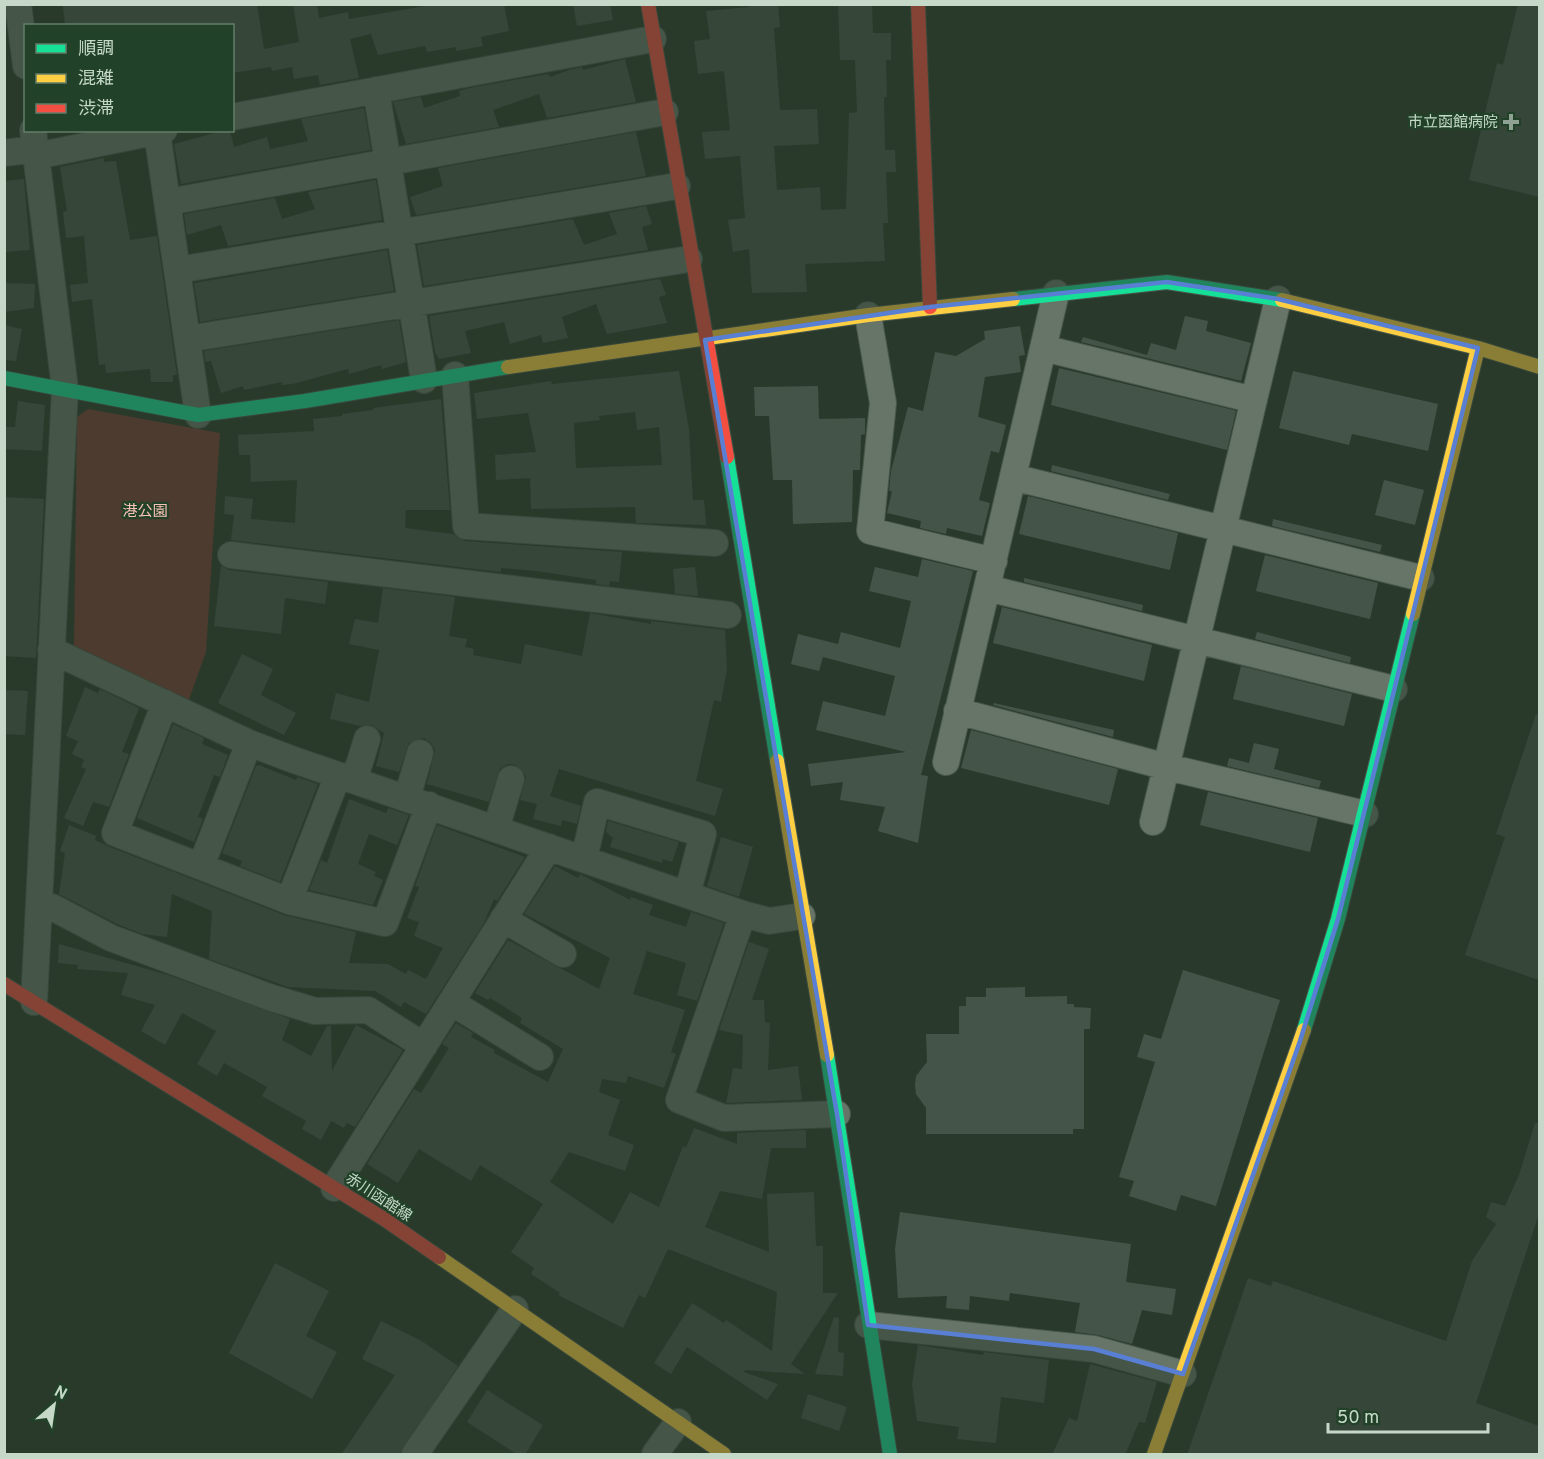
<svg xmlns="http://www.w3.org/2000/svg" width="1544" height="1459" font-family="Overpass,'Noto Sans JP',sans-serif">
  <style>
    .green { fill: #773c31 }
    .building { fill: #455448; fill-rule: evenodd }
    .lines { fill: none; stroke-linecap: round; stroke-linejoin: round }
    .street-casing { stroke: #48584b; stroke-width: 28 }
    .fast-casing { stroke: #48584b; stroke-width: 16 }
    .slow-casing { stroke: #48584b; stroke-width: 16 }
    .jam-casing { stroke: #48584b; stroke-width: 16 }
    .street { stroke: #677569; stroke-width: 26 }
    .fast { stroke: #16e098; stroke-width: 14 }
    .slow { stroke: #ffcf43; stroke-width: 14 }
    .jam { stroke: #f24e42; stroke-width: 14 }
    .marked { fill: none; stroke: #587fd3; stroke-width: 4.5; stroke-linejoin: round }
    .poi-dot { fill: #8fa192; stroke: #214228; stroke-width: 2 }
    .labels { text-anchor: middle; stroke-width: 4.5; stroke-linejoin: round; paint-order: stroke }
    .poi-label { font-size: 15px; fill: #c6d9c9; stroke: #214228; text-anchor: end }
    .park-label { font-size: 15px; fill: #fdc1b6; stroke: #214228 }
    .street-label { font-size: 15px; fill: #c6d9c9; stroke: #214228 }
  </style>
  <rect width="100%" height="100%" fill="#293a2c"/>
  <!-- green -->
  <path class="green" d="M88,409l132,24 -14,219 -18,50 -114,-56 3,-229z"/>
  <!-- building -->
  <path class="building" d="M75,4h182l7,45 35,-7 -6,-38h24l2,14 29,-6 1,7 88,-15h67l5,27 -28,6 2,9 -27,5v-4l-29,5 -2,-6 -47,9 -7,-21 -21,5 9,39 -39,7 -2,-10 -24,4 -2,-12 -20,4 -1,-4 -39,6v-47h-167l-2,-20z
    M573,4h37l3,16 -36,6z
    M749,4h29l2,23 -6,1 6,82 37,-1 2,35 -45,2 3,44 43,-3 1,23 25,-1 3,-96 8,-1 -2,-52h-15l-2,-56h34l1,29h18v27h-5l1,37h-3l1,53h10l1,22h-10l2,51h-5l2,38 -80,3 2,28 -55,1 -3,-44 -16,3 -5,-32 17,-2 -5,-62 -35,3 -3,-27 28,-2 -6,-59 -26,3 -4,-33 16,-2 -4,-28 43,-4z
    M1518,4h21v193l-70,-17 28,-117 6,2z
    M625,59l11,43 -89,16 -8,-24 -46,16 6,17 -93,17 -12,-39 -1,-3 28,-5 3,11 36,-12 -1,-5 10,-3 79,-14 2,3 19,-7 13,-3 1,3z
    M364,108l7,42 -190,34 -7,-40 52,-14 4,1 4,16 33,-10 3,12 38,-8 -7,-22z
    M636,132l10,44 -230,39 -6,-18 33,-11 -5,-18z
    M104,158v4l12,-1 14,79 27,-4 20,139h-4v7h-22l-1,-13 -44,4 -1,-9 -6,1 -7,-66 -20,3 -2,-17 18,-2 -4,-47 -18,2 -3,-26 4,-1 -7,-44z
    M24,179l6,71 -26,2v-71z
    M376,180l6,40 -154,26 -7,-21 -34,10 -3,-21 91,-16 7,21 33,-10 -7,-17z
    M646,206l6,18 -10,3 6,23 -224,36 -7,-41 156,-26 11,26 33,-11 -8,-21z
    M387,250l7,41 -194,31 -6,-39z
    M660,279l6,16 -7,2 8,26 -60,11 -11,-30 -34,13 6,21 -25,5 -2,-8 -31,9 -6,-22 -39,9 6,22 -32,6 -4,-7 -6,-36z
    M4,283l31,1 -1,24 -30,4z
    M1185,316l23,5 -2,10 45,12 -10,38 -160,-39 2,-5 64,18 4,-12 25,7z
    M399,320l7,42 -17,5 -7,2 -1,-4 -32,9 -1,-5 -55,15 -11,1v-3l-38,8 -1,-4 -22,7 -10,-32 -6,1 -1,-11z
    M4,325l18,4 -6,32 -12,-1z
    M1020,326l5,29 -6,1 2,16 -36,5 -7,40 28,8 -7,28 -8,-2 -12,49 11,3 -8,33 -35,-8 -1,6 -26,-6 1,-7 -34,-8 5,-22h-3l2,-20 17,-64 15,4 12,-59 21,4 29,-17 -1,-8z
    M1059,368l175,42 2,1 -9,39 -176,-45z
    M679,371l10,59 4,70h11l2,25 -70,-2 -1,-16 -104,2 -1,-31 -34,2 -1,-25 41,-3 -8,-39 -51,6 -3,-26 77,-12 1,3zM635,412l2,18 22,-3 3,38 -86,3 -2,-45 26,-3 -1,-4z
    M1293,371l145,33 -10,47 -76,-17 -3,11 -70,-17z
    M818,386l1,33 46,-1v16l-4,1 -1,35h-7l-1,52 -59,2 -1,-44h-19l-4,-64h-14l-1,-29z
    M441,399l9,111h-44l-1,18 48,6 12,7 157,11 -3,30 -9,-1 -1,5 -13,-2v-4l-60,-9 -35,-3v4l-270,-32 3,-25 -10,-1 1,-18 28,3 -2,20 44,4 2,-43 -46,2 -1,-27h-11l-1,-20 76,-4 -1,-12 29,-3v-2l31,-4v-2z
    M18,401l27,4 -3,46 -37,-2 1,-22h9z
    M1052,465l118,29 -2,6 -117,-29z
    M1384,480l40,10 -9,35 -40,-10z
    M1028,496l150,37 -8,37 -151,-36z
    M4,497l40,2 -8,159 -32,-2z
    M1273,519l109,26 -2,7 -108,-26z
    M1265,555l113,28 -8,36 -114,-28z
    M922,559l51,12 -52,204 7,1 -10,67 -40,-12 7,-24 -45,-7 3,-18 -32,4 -3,-22 98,-12 -90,-22 7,-29 62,15 10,-40 -72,-19 -4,14 -28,-7 7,-30 40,10 3,-12 59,16 11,-47 -42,-10 6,-24 43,10z
    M221,566l8,4 99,12 -3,22 -40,-6 -4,36 -67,-8z
    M695,567l3,29 -23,-2 -2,-25z
    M1024,578l119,27 -1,6 -118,-29z
    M383,588l72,9 -6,39 18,3 -2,8 9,2 -1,6 48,9 4,-20 57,12 8,-43 61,11v-3l74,9 2,39 -6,33 -7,-2 -18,81 27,8 -8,27 -156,-47 -9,27 31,10 -4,18 -15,-4 -1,6 -28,-7 4,-15 -17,-4 6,-24 -10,-11 -8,-1 -8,5 -11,33 -62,-18 8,-34 -4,-7 -7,-5 -15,5 -10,29 -23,-6 8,-33 -13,-8 -11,1 -30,-7 6,-26 33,9 10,-52 -30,-6 6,-25 23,4z
    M1002,607l150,38 -8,36 -151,-38z
    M1257,632l94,25 -1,6 -95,-24z
    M242,654l31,15 -12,26 35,18 -12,22 -66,-32z
    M1241,666l111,28 -8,32 -111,-27z
    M85,687l13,6 2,-4 39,19 -17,44 7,2 -20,53 -16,-5 -10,24 -19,-8 22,-49 -5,-2 3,-7 -12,-6 6,-13 -12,-5z
    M4,690l24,1 -3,44 -21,-1z
    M994,703l120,27 -1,7 -120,-32z
    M1536,714l3,1v265l-74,-25 40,-118 -9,-3z
    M173,724l31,14 -2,6 26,11 -8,22 -6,-2 -16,42 5,2 -9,23 -57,-24z
    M971,730l147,39 -9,36 -148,-37z
    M1254,743l25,6 -5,20 47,12 -2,7 -92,-22 2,-8 20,5z
    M259,765l37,15 1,-3 21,7 -38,98 -40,-16 2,-5 -20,-8 34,-87z
    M1208,792l110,26 -8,34 -110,-27z
    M349,799l37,14 2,-5 21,7 -12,30 -28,-11 -11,30 18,8 -2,4 9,4 -10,25 -64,-15 12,-30 6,3z
    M608,821l71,21 -7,20 -9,-3 -1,4 -52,-16 3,-9 -7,-6z
    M69,825l27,11 -1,4 15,7 174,68 72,17 -7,31 39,1 18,10 2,-4 18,9 17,-31 -29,-12 5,-14 -12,-4 12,-31 -4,-1 22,-61 88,32 -28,44 -3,-2 -10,24 -58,91 -22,-12 -3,5 -26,-16 -87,-4 -79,-28 3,-48 -40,-17 -5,43 -25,-3 -25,-10 -58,-30 6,-41 -5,-2z
    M721,837l32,10 -14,50 -32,-11z
    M555,866l23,12 2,-4 50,26 1,-3 22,8 -4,10 37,12 5,-15 33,11 -27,78 -20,-6 9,-32 -39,-12 -14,43 52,16 -14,42 5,2 -12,34 -36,-12 -2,7 -24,-4 -3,13 21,8 -12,35 26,10 -9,26 -56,-19 -19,30 63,42 17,-32 29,15 24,-61 3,2 8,-20 43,16v-11l69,-3v18h-35l-9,51 -42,-8 -15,36 64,25 -2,-58 47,-2 2,54h7v47h15l-47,71 14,10 -60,-4 -1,2 34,12 -11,16 -80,-53 -16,27 -17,-11 38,-60 32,20 2,-3 46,31 5,-59 -109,-43 -23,49 -6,-3 -16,33 -65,-33 2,-2 -29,-19 3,-6 -23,-16 32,-48 -63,-39 -9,16 -52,-32 -21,34 -31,-19 47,-75 7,4 28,-45 -7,-4 14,-21 17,10 -2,4 24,13 -1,3 54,29 15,-33 -43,-26 2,-5 -32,-20 -2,2 -13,-7 33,-53 91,49 11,-31 -86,-44z
    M749,942l20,7 -17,51h12l1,22 5,1 -2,47 30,-4 4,34 -76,3 7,-35 9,1 1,-34 -24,-5z
    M59,944l109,31 122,44 -8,21 29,16 16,-30h4l1,45 24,-46 47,25 -48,77 -8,-4 -3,5 -13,-7 -10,19 -19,-11 4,-8 -44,-25 5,-9 -43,-24 -7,13 -20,-12 19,-33 -34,-18 -17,32 -24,-14 14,-26 -34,-10 7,-22 -51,-4 1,-4 -20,-2z
    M1183,970l97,30 -64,206 -35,-11 -5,16 -47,-15 5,-15 -15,-4 36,-115 -18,-5 7,-23 17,5z
    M1025,987v10l42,-1v8h7v3l17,1 -1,21h-6v100h-11v5h-147v-26l-10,-14 -1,-9 1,-9 11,-14 -1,-28h33v-28h7v-9h20v-9z
    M1535,1123h4v91l-63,189 63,23v29h-352l61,-177 23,8 2,-5 173,60 26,-80 24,-37 -10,-7 5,-15 14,4 14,-31z
    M900,1212l231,32 -5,38 50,7 -4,26 -30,-5 -10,34 -34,-9 -23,-3 5,-29 -70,-10 -1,8 -39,-5 -1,14 -23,-2 1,-12 -49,2 -3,-49z
    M275,1263l54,28 -23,45 31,16 -25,47 -83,-46z
    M834,1317l5,1 -1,34 6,1 -1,23 -28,-2z
    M381,1321l39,19 38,26 -59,89h-58l54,-80 -33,-16z
    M918,1345l65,10 1,-3 65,8 -5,43 -43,-6 -5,46 -39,-4 2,-12 -42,-6 -5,-37z
    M1090,1364l67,18 -12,41 -6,-1 -14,33h-73l17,-37 8,3z
    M487,1390l56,35 -18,30h-7l-51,-33z
    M808,1394l39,13 -8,24 -38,-13z"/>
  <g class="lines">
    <defs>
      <path id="street" d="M18,4l8,62
        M376,90l48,290
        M232,117l421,-78
        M33,130l32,259 -31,613
        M157,132l41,283
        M4,153l31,-4
        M36,156l128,-26
        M168,202l497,-90
        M178,270l499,-84
        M868,315l15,88 -13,128 124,30
        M187,339l502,-80
        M1043,348l211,52
        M455,375l11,151 249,17
        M1013,477l408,101
        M231,555l497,60
        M987,588l407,101
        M51,650l198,93 45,17 449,154 26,7 33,-5
        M165,703l-50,130 174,68 96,22 44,-118
        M957,711l210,56 198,47
        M946,762l110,-469
        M352,780l7,-15 8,-26
        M407,798l13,-45
        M1153,822l125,-523
        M496,829l15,-50
        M584,859l13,-57 106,32 -16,61
        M201,866l48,-123
        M289,901l49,-126
        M52,907l59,31 161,60 43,13 53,-1 56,36
        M743,914l-64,186 45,18 113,-4
        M503,919l60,35
        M451,1002l89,55
        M334,1188l215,-341
        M868,1325l226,24 89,25
        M415,1454l100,-145
        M655,1454l23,-32"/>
      <path id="fast" d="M1013,299l154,-17 115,18
        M4,378l194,37 107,-14 203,-34
        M727,457l50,304
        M1304,1030l34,-111 75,-305
        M827,1055l63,399"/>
      <path id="slow" d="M1282,300l196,48 62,19
        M508,367l360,-52 145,-16
        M1413,614l65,-266
        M777,761l50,294
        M439,1257l285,197
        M1154,1454l150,-424"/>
      <path id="jam" d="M648,4l79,453
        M918,4l12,303
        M4,984l380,235 55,38"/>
    </defs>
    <!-- street casing -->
    <use href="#street" class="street-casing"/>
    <!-- fast casing -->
    <use href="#fast" class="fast-casing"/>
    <!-- slow casing -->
    <use href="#slow" class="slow-casing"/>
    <!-- jam casing -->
    <use href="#jam" class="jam-casing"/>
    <!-- street -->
    <use href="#street" class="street"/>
    <!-- fast -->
    <use href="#fast" class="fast"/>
    <!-- slow -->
    <use href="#slow" class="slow"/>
    <!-- jam -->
    <use href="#jam" class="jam"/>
  </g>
  <!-- marked area -->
  <path d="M0 0H1544V1459H0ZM1167,282l111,17 200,49 -140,571 -38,122 -117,333 -89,-25 -226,-24 -31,-211 -132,-774 225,-33z" fill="#293a2c" fill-opacity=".55" fill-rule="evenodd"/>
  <path class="marked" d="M1167,282l111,17 200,49 -140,571 -38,122 -117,333 -89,-25 -226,-24 -31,-211 -132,-774 225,-33z"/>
  <!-- markers -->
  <path class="poi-dot" d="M1508 113h6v6h6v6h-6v6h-6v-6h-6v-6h6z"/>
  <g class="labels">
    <!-- poi labels -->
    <g class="poi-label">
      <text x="1498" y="127">市立函館病院</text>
    </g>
    <!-- park labels -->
    <g class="park-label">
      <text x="145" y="516">港公園</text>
    </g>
    <!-- street labels -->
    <g class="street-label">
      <text transform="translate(379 1197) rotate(33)" y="5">赤川函館線</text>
    </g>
  </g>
  <!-- border -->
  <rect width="1544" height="1459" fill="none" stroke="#c6d9c9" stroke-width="12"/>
  <!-- legend -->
  <rect x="24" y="24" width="210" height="108" fill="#214228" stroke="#637e68" stroke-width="1.5"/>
  <rect x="36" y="44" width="30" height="9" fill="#16e098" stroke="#637e68" stroke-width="1.5"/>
  <text x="78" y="54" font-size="18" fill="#c6d9c9">順調</text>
  <rect x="36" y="74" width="30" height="9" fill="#ffcf43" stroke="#637e68" stroke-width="1.5"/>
  <text x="78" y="84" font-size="18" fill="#c6d9c9">混雑</text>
  <rect x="36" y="104" width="30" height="9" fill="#f24e42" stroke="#637e68" stroke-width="1.5"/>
  <text x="78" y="114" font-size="18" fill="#c6d9c9">渋滞</text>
  <!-- north arrow -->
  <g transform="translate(54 1405) rotate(29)" stroke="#214228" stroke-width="4.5" paint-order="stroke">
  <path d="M0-4.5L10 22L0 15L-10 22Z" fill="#c6d9c9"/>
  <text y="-9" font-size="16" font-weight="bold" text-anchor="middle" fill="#c6d9c9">N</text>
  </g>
  <!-- scale -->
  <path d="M1328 1423v9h160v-9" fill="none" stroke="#c6d9c9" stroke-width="3"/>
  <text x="1337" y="1423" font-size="18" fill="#c6d9c9" stroke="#214228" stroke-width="4.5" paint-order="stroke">50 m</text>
</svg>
